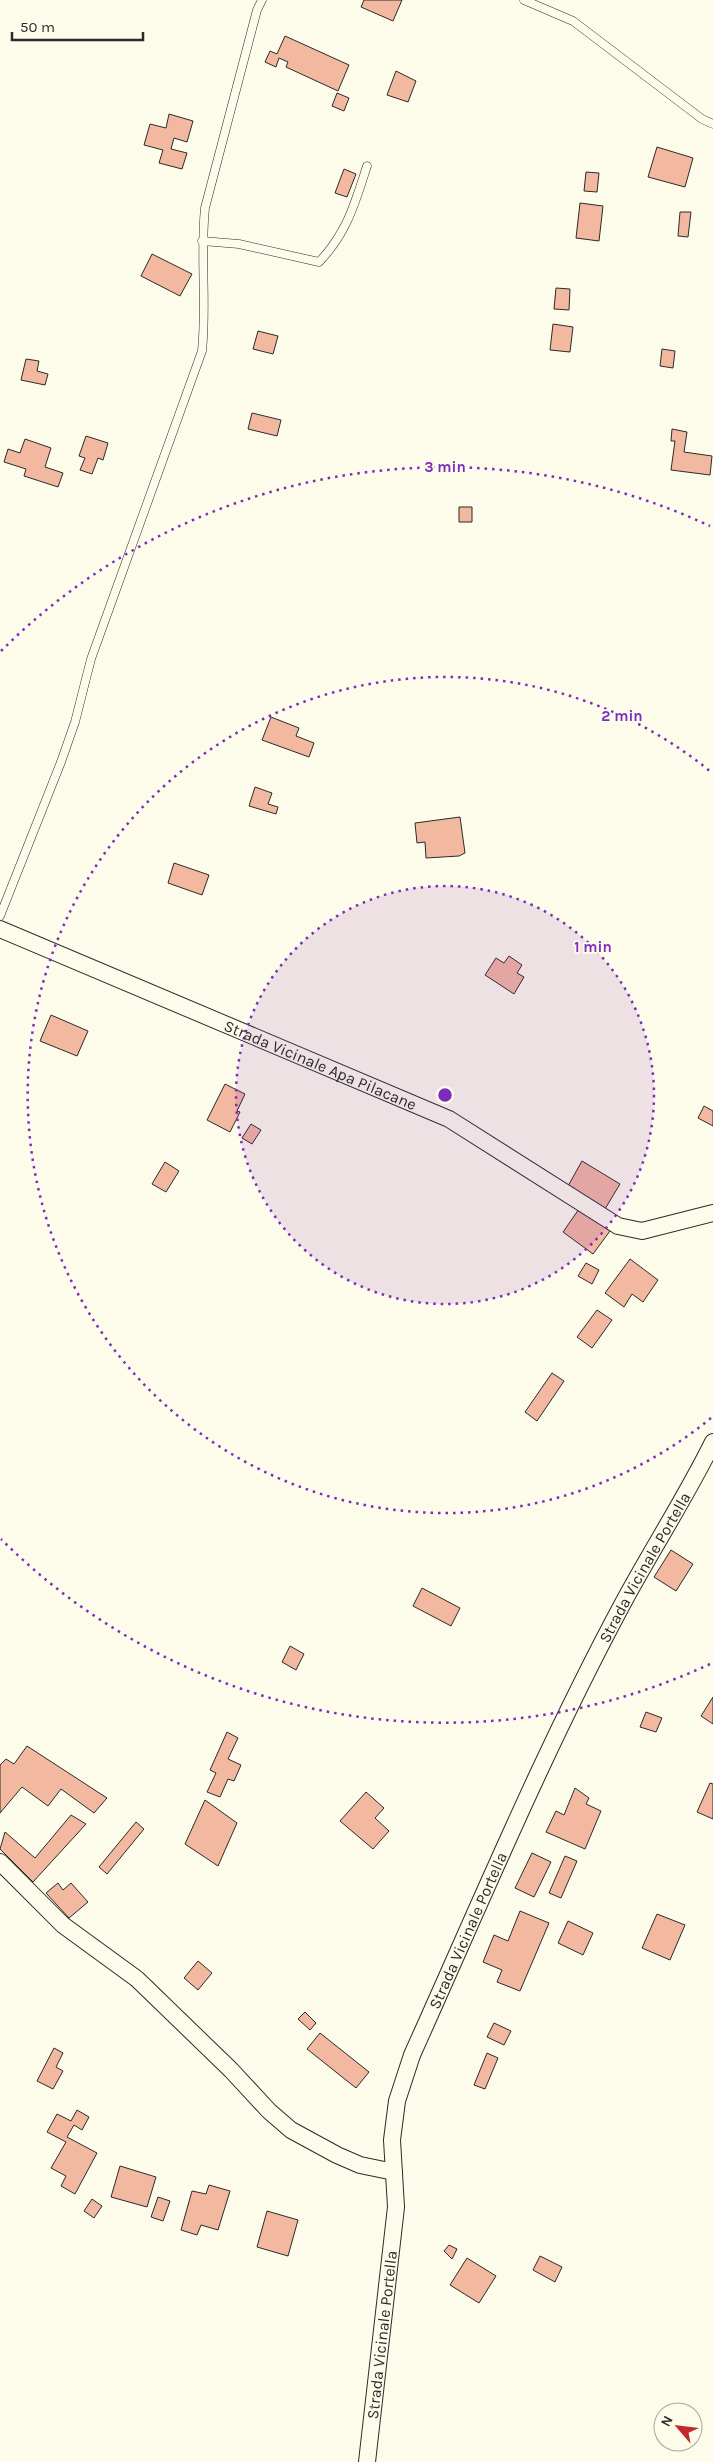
<svg xmlns="http://www.w3.org/2000/svg" width="713" height="2462" font-family="Karla,sans-serif">
  <style>
    .building { fill: #f2b8a0; stroke: #2b2b2b }
    .lines { fill: none; stroke-linecap: round; stroke-linejoin: round }
    .lane-casing { stroke: #2b2b2b; stroke-width: 9 }
    .street-casing { stroke: #2b2b2b; stroke-width: 18 }
    .lane { stroke: #fdfbea; stroke-width: 8 }
    .street { stroke: #fdfbea; stroke-width: 16 }
    .ring { fill: none; stroke: #7b2cbf; stroke-width: 2.5; stroke-dasharray: 2.5 5 }
    .labels { text-anchor: middle; stroke-width: 4; stroke-linejoin: round; paint-order: stroke }
    .street-label { font-size: 16px; fill: #2b2b2b; stroke: #fdfbea }
    .centre { fill: #7b2cbf; stroke: #fdfbea; stroke-width: 2.5 }
    .ring-label { font-size: 15px; text-anchor: middle; font-weight: bold; fill: #7b2cbf; stroke: #fdfbea; stroke-width: 4; stroke-linejoin: round; paint-order: stroke }
  </style>
  <rect width="100%" height="100%" fill="#fdfbea"/>
  <!-- building -->
  <path class="building" d="M364,0h38l-9,21 -32,-14z
    M285,36l64,29 -11,26 -52,-24 2,-5 -9,-4 -3,9 -11,-5 5,-11 7,3z
    M396,71l20,10 -8,21 -21,-7z
    M337,93l12,5 -5,13 -12,-5z
    M169,114l24,7 -6,21 -13,-4 -3,11 16,4 -5,16 -23,-6 4,-13 -19,-5 6,-21 16,4z
    M657,147l36,11 -8,29 -37,-10z
    M344,169l12,5 -9,23 -12,-4z
    M586,172l13,1 -2,19 -13,-1z
    M580,203l23,3 -4,35 -23,-3z
    M680,212h11l-3,25 -10,-1z
    M152,254l40,20 -12,22 -39,-20z
    M556,288l14,1 -1,21 -15,-1z
    M553,324l20,3 -3,25 -20,-2z
    M258,331l20,5 -5,18 -20,-5z
    M662,349l13,2 -2,17 -13,-2z
    M26,359l13,2 -2,10 11,3 -3,11 -24,-5z
    M252,413l29,7 -4,16 -29,-7z
    M672,429l15,3 -3,20 28,4 -2,19 -39,-5 4,-29h-4z
    M86,436l22,7 -5,17 -5,-2 -6,16 -12,-4 5,-12 -6,-2z
    M25,439l26,9 -6,19 18,6 -5,14 -34,-11 2,-7 -22,-7 4,-13 12,4z
    M459,507h13v15h-13z
    M271,717l28,11 -3,8 18,7 -5,14 -47,-17z
    M255,787l17,6 -4,11 10,3 -2,7 -27,-8z
    M460,817l5,36 -6,3 -33,2 -1,-16 -8,1 -2,-20z
    M174,863l35,12 -7,20 -34,-12z
    M509,956l13,9 -5,8 7,4 -10,17 -29,-19 11,-17 8,5z
    M51,1015l37,16 -11,25 -37,-15z
    M225,1084l20,10 -8,17 3,1 -10,20 -23,-12z
    M704,1106l9,5v15l-15,-8z
    M251,1124l10,6 -9,14 -10,-6z
    M582,1161l38,23 -15,25 -37,-23z
    M165,1162l14,9 -13,21 -14,-8z
    M579,1209l31,22 -17,23 -30,-22z
    M630,1259l28,21 -15,22 -11,-8 -8,13 -19,-14z
    M586,1263l13,7 -7,14 -14,-8z
    M597,1310l15,10 -20,28 -15,-11z
    M552,1373l12,8 -27,40 -12,-9z
    M671,1550l22,14 -17,27 -22,-14z
    M422,1588l38,20 -9,18 -38,-20z
    M290,1646l14,8 -8,16 -14,-8z
    M713,1697v27l-12,-8z
    M646,1712l16,6 -6,14 -16,-5z
    M227,1732l11,6 -10,21 13,6 -7,16 -6,-2 -8,18 -13,-5 9,-19 -6,-3z
    M27,1746l80,52 -13,15 -33,-24 -13,17 -26,-19 -22,26v-48l6,-6 8,5z
    M710,1783l3,1v35l-16,-7z
    M575,1788l14,10 -3,6 15,7 -16,38 -39,-17 10,-21 8,4z
    M366,1792l18,16 -9,10 14,13 -16,18 -33,-28z
    M205,1800l32,23 -19,43 -33,-22z
    M71,1815l15,9 -53,58 -33,-33 5,-17 30,26z
    M136,1822l8,7 -37,45 -8,-7z
    M532,1853l19,9 -17,35 -19,-9z
    M565,1856l12,5 -16,37 -12,-5z
    M58,1883l5,7 8,-7 17,19 -19,16 -23,-25z
    M520,1911l29,12 -29,68 -23,-9 5,-12 -19,-8 11,-27 14,6z
    M657,1914l28,11 -15,35 -28,-12z
    M568,1921l25,12 -10,22 -25,-12z
    M198,1961l14,12 -14,17 -14,-12z
    M305,2012l11,11 -6,7 -12,-11z
    M494,2023l17,8 -7,14 -17,-8z
    M320,2033l49,39 -13,16 -49,-39z
    M54,2048l9,5 -7,14 7,4 -10,18 -16,-8z
    M487,2053l11,5 -13,31 -11,-4z
    M77,2110l12,7 -7,13 -8,-5 -7,12 30,16 -22,41 -14,-8 5,-10 -15,-8 15,-26 -19,-10 10,-18 14,7z
    M120,2166l36,11 -9,30 -36,-10z
    M209,2185l21,6 -12,39 -17,-5 -4,10 -16,-5 11,-39 14,3z
    M158,2197l12,4 -7,20 -12,-4z
    M92,2199l10,7 -8,12 -10,-7z
    M267,2211l31,9 -10,36 -31,-9z
    M449,2245l8,4 -5,10 -8,-8z
    M540,2256l22,11 -7,15 -22,-12z
    M467,2258l29,18 -17,27 -29,-18z"/>
  <g class="lines">
    <defs>
      <path id="lane" d="M524,0l49,21 129,98 11,5
        M202,241l37,3 80,18c28,-29 36,-59 48,-96
        M0,916l61,-154 14,-40 16,-63 111,-308c5,-48 -2,-95 3,-143l52,-198 5,-10"/>
      <g id="street">
        <path id="s1" d="M0,929l449,190 169,107 24,5 71,-18"/>
        <path d="M0,1862l63,63 74,54 94,91 38,41 22,19 46,25 23,10 34,7"/>
        <path id="s2" d="M367,2462l29,-255 -4,-67 5,-39 15,-46c68,-151 132,-305 211,-452 29,-54 63,-106 90,-161"/>
      </g>
    </defs>
    <!-- lane casing -->
    <use href="#lane" class="lane-casing"/>
    <!-- street casing -->
    <use href="#street" class="street-casing"/>
    <!-- lane -->
    <use href="#lane" class="lane"/>
    <!-- street -->
    <use href="#street" class="street"/>
  </g>
  <!-- distance rings -->
  <circle cx="445" cy="1095" r="209" fill="#7b2cbf" fill-opacity=".12"/>
  <g class="ring">
    <circle cx="445" cy="1095" r="209"/>
    <path d="M711 1418A418 418 0 1 1 711 772"/>
    <path d="M710 1664A628 628 0 0 1 1 1539M1 651A628 628 0 0 1 710 526"/>
  </g>
  <g class="labels">
    <!-- street labels -->
    <g class="street-label">
      <text dy="6" stroke="none"><textPath href="#s1" startOffset="348">Strada Vicinale Apa Pilacane</textPath></text>
      <text dy="6" stroke="none"><textPath href="#s2" startOffset="952">Strada Vicinale Portella</textPath></text>
      <text dy="6" stroke="none"><textPath href="#s2" startOffset="548">Strada Vicinale Portella</textPath></text>
      <text dy="6" stroke="none"><textPath href="#s2" startOffset="128">Strada Vicinale Portella</textPath></text>
    </g>
  </g>
  <circle cx="445" cy="1095" r="8" class="centre"/>
  <g class="ring-label">
    <text x="445" y="472">3 min</text>
    <text x="622" y="721">2 min</text>
    <text x="593" y="952">1 min</text>
  </g>
  <!-- north arrow -->
  <g transform="translate(678 2427) rotate(298)"><circle r="24" fill="#fdfbea" stroke="#a9a89e"/>
  <path d="M0-4L9 19L0 12L-9 19Z" fill="#c62828"/>
  <text y="-8" font-size="14" font-weight="bold" text-anchor="middle" fill="#2b2b2b">N</text>
  </g>
  <!-- scale -->
  <path d="M12 32v8h131v-8" fill="none" stroke="#2b2b2b" stroke-width="2.5"/>
  <text x="20" y="32" font-size="15" fill="#2b2b2b" stroke="#fdfbea" stroke-width="4" paint-order="stroke">50 m</text>
</svg>
